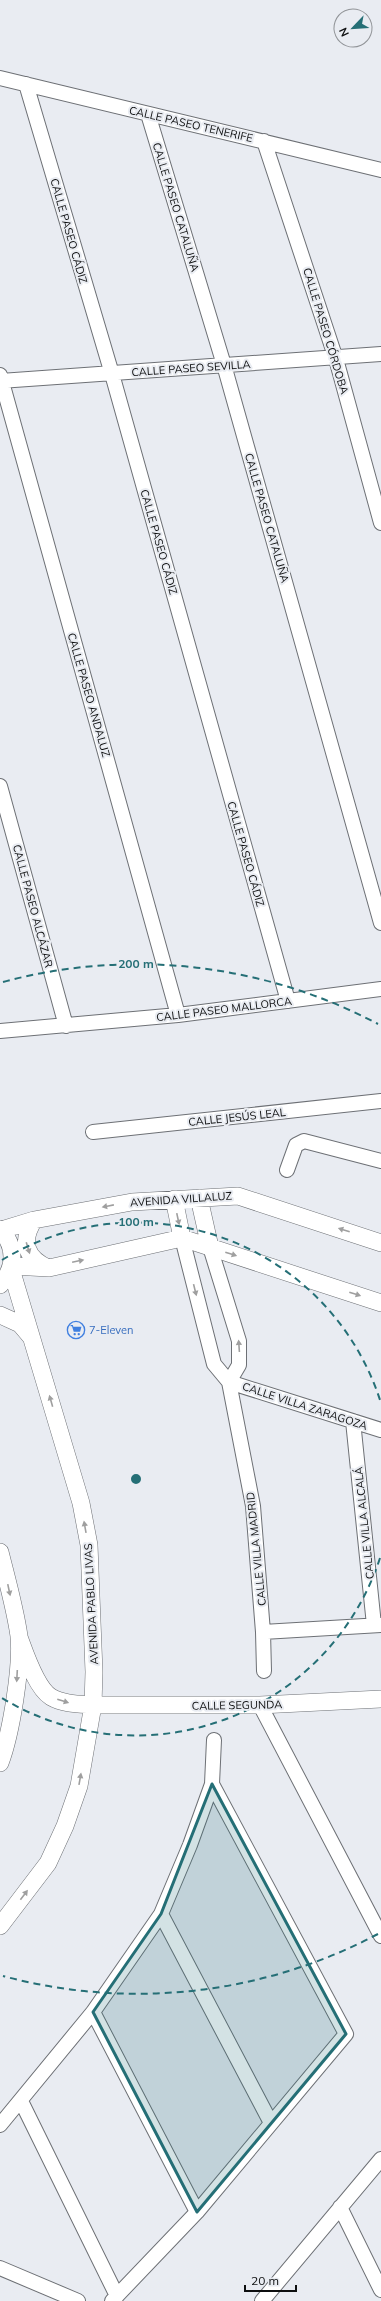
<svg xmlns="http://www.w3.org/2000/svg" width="381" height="2301" font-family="Mulish,sans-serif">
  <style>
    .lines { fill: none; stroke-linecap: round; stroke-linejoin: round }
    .minor-casing { stroke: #6d7075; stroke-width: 16 }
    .tertiary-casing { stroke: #6d7075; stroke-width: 18 }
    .minor { stroke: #fff; stroke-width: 14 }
    .tertiary { stroke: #fff; stroke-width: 17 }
    .oneway { fill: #9f9f9f }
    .marked { fill: #256f76; fill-opacity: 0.2; stroke: #256f76; stroke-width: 3; stroke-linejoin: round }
    .ring { fill: none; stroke: #256f76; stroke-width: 2; stroke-dasharray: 7 5 }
    .labels { text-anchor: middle; stroke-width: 4; stroke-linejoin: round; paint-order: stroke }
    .street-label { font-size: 11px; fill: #0e0f10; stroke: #e9ecf2 }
    .shop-label { font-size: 11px; fill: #366cbe; stroke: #e9ecf2; text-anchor: start }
    .centre { fill: #256f76; stroke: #e9ecf2; stroke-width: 2 }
    .ring-label { font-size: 12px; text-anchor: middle; font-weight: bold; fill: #256f76; stroke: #e9ecf2; stroke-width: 4; stroke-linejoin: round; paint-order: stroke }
  </style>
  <rect width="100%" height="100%" fill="#e9ecf2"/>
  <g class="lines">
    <defs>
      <path id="minor" d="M0,78l381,92
        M26,84l86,290 176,627
        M148,114l76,251 157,558
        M264,141l72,218 45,164
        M0,375l178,640
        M0,381l381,-27
        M0,786l66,240
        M0,1031l178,-16 203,-26
        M93,1132l288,-31
        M287,1170l9,-25 8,-4 77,20
        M182,1238l32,126 15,18 24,124 10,126 1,39
        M210,1247l29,94v24l-10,17
        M229,1382l152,48
        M353,1421l21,204
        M263,1632l118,-7
        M260,1705l121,231
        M161,1914l110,209
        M93,2012l104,200
        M21,2101l96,195
        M0,2125l93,-113 68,-98 29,-69 22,-61 2,-44
        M340,2207l41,83
        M0,2268l78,33
        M112,2301l85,-89 149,-178 -134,-250
        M262,2301l119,-142"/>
      <path id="tertiary" d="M199,1198l11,49
        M174,1199l8,39
        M34,1220c-14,22 -8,38 14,48
        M0,1229c16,17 16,39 0,56
        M1,1230l33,-10 98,-18 106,-6 143,47
        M12,1266l37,2 133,-30 199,65
        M0,1315l20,9 11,13
        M0,1552c7,28 15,56 19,84 3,31 -8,98 -19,127
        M19,1637c6,16 17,51 32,60 12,7 28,7 42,8h167l121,-6
        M0,1926l48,-63 17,-37 14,-40 14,-81 1,-33 -5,-127 -8,-42 -70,-234"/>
    </defs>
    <!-- minor casing -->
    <use href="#minor" class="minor-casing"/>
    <!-- tertiary casing -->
    <use href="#tertiary" class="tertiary-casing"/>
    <!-- minor -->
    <use href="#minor" class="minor"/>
    <!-- tertiary -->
    <use href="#tertiary" class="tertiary"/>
  </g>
  <!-- one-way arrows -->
  <defs><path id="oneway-solid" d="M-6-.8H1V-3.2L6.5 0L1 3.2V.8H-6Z"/></defs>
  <g class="oneway">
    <use href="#oneway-solid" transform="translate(108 1206) rotate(169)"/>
    <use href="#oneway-solid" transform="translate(178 1219) rotate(78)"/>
    <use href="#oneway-solid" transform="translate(344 1230) rotate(-162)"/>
    <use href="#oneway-solid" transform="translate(28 1248) rotate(73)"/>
    <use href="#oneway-solid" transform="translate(231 1254) rotate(18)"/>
    <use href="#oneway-solid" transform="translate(78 1261) rotate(-12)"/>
    <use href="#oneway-solid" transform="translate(195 1290) rotate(76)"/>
    <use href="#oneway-solid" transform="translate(355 1294) rotate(18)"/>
    <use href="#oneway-solid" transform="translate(239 1346) rotate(-94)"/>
    <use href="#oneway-solid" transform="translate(51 1401) rotate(-106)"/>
    <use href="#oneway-solid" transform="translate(85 1527) rotate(-100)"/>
    <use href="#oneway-solid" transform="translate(9 1590) rotate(78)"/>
    <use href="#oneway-solid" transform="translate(17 1676) rotate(93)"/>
    <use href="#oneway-solid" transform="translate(63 1701) rotate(17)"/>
    <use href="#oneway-solid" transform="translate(80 1779) rotate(-80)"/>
    <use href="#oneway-solid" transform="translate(24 1895) rotate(-53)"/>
  </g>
  <!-- marked area -->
  <path class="marked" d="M212,1784l134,250 -149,178 -104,-200 68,-98z"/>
  <!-- distance rings -->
  <g class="ring">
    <path d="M380 1558A257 257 0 0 1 2 1698M2 1260A257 257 0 0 1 380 1400"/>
    <path d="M378 1934A515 515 0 0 1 3 1976M3 982A515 515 0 0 1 378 1024"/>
  </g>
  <!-- icons -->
  <defs>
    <symbol id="supermarket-ring" viewBox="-11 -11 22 22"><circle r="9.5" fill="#e9ecf2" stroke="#3f7fe0" stroke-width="1.5"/><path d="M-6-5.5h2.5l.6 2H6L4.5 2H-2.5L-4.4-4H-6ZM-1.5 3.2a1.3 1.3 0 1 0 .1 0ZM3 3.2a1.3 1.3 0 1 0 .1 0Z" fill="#3f7fe0"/></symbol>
  </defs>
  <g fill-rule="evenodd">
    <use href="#supermarket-ring" x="66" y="1320" width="20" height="20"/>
  </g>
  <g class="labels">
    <!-- street labels -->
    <g class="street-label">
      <text transform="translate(191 124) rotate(13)" y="4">CALLE PASEO TENERIFE</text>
      <text transform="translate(176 207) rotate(73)" y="4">CALLE PASEO CATALUÑA</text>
      <text transform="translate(69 231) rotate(74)" y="4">CALLE PASEO CÁDIZ</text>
      <text transform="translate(326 331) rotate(73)" y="4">CALLE PASEO CÓRDOBA</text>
      <text transform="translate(191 368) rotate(-4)" y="4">CALLE PASEO SEVILLA</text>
      <text transform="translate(267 518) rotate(74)" y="4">CALLE PASEO CATALUÑA</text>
      <text transform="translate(159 542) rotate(74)" y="4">CALLE PASEO CÁDIZ</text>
      <text transform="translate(89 695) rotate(74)" y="4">CALLE PASEO ANDALUZ</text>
      <text transform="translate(246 854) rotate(74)" y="4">CALLE PASEO CÁDIZ</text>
      <text transform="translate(33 906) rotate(75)" y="4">CALLE PASEO ALCÁZAR</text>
      <text transform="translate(224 1009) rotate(-7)" y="4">CALLE PASEO MALLORCA</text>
      <text transform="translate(237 1117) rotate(-6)" y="4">CALLE JESÚS LEAL</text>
      <text transform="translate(181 1199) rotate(-4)" y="4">AVENIDA VILLALUZ</text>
      <text transform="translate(305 1406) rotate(18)" y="4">CALLE VILLA ZARAGOZA</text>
      <text transform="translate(364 1523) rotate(-96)" y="4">CALLE VILLA ALCALÁ</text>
      <text transform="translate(256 1549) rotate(-96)" y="4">CALLE VILLA MADRID</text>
      <text transform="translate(91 1604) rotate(-93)" y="4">AVENIDA PABLO LIVAS</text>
      <text transform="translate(237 1705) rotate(-1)" y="4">CALLE SEGUNDA</text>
    </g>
    <!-- shop labels -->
    <g class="shop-label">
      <text x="89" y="1334">7-Eleven</text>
    </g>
  </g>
  <circle cx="136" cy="1479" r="6" class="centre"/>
  <g class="ring-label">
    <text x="136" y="968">200 m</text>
    <text x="136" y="1226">100 m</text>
  </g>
  <!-- north arrow -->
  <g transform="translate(353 28) rotate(245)"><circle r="19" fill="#e9ecf2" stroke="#919498"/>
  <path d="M0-3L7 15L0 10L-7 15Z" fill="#256f76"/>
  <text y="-6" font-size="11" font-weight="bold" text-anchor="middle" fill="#0e0f10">N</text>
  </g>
  <!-- scale -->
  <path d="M245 2285v6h51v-6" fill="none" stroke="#0e0f10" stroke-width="2"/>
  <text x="251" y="2285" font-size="12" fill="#0e0f10" stroke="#e9ecf2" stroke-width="3" paint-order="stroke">20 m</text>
</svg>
